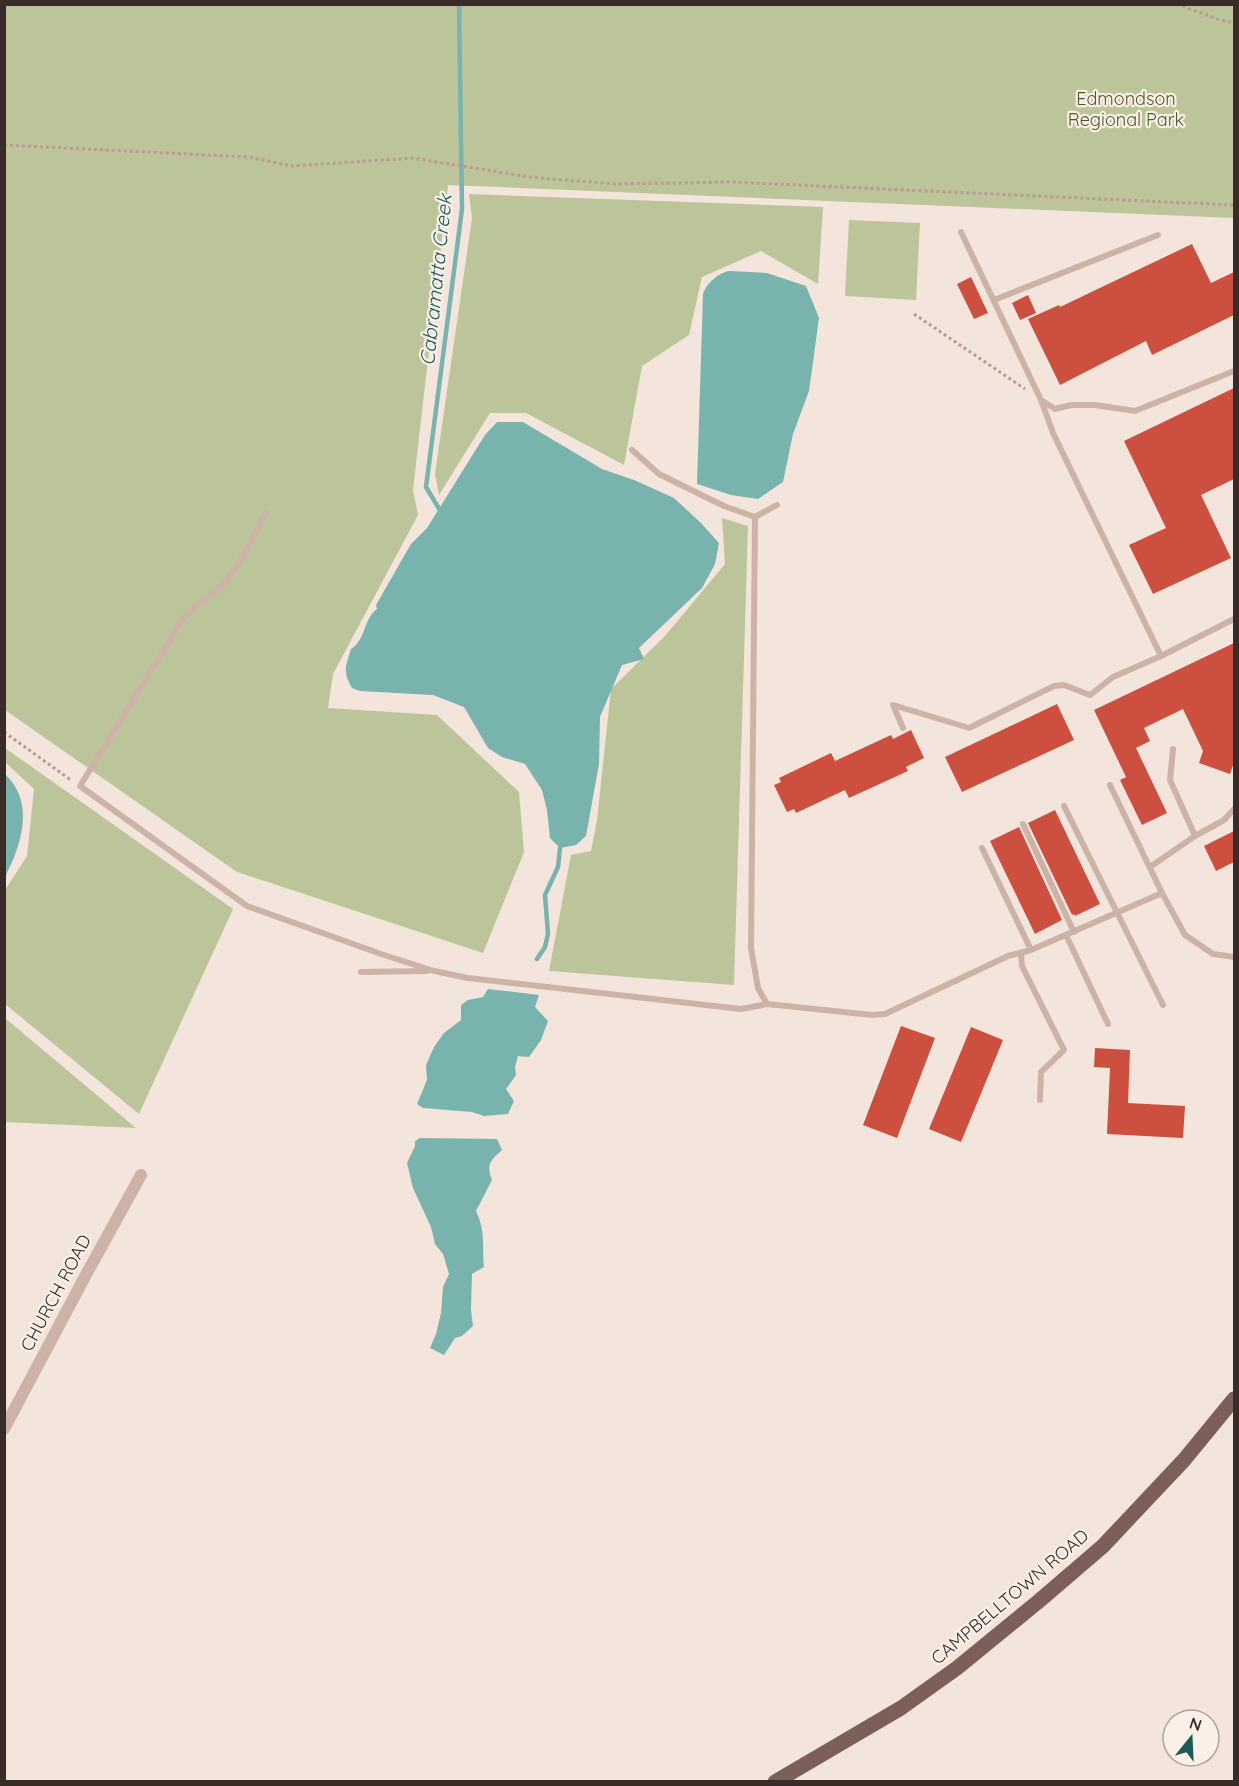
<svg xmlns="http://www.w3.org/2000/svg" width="1239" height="1786" font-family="Quicksand,sans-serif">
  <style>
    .green { fill: #bcc49a }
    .water { fill: #79b3ad }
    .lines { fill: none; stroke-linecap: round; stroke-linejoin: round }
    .stream { stroke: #79b3ad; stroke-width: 4.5 }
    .building { fill: #cd4f40 }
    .path { stroke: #b99c91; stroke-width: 3; stroke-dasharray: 3 3; stroke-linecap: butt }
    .service { stroke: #cdb3a7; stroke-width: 6 }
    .minor { stroke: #cdb3a7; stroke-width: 12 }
    .primary { stroke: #7b5f58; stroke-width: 15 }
    .labels { text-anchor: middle; stroke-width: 4.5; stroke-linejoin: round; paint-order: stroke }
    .park-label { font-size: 18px; fill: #4e582a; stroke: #fbf0e8 }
    .street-label { font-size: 18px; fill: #382b28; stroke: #fbf0e8 }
    .water-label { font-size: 20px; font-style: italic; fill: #1a5d58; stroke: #fbf0e8 }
  </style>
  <rect width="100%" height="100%" fill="#f4e5dc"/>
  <!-- green -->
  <path class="green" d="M5,5h1229v213l-786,-33 -35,305 5,25 -85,159 -5,34 109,7 82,77 5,60 -41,101 -246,-81 -232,-162z
    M469,194l354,13 -5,77 -57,-33 -59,26 -13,58 -47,31 -18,99 -98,-52h-36l-51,82 -4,-21 37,-256z
    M849,220l71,3 -4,77 -71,-4z
    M722,518l26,8 -14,459 -185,-14 22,-116 20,-4 6,-31 14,-131 54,-53 60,-72z
    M5,748l228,161 -94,205 -134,-110v-114l22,-34 7,-67 -29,-27z
    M5,1018l131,110 -131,-6z"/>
  <!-- water -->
  <path class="water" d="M730,271l37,2 39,13 13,32 -10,73 -16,43 -10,48 -25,17 -27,-4 -34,-11 6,-190c3,-10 16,-22 27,-23z
    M497,422h26l79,47 32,11 40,18 27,25 18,20 -4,21 -13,24 -63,60 5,11 -22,6 -22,52 -1,47 -13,72 -10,9 -16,3 -10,-10 -3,-28 -5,-20 -17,-26 -23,-7 -14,-9 -24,-41 -31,-12 -73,-4 -8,-3c-10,-17 -6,-22 -1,-39 15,-9 12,-30 26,-40l-1,-4 35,-61 16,-16 58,-93z
    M5,774c30,28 17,70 0,103z
    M488,989l51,6 -4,12 13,14 -7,19 -12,17 -11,-1 -3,11 1,8 -10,14 8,12 -6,13 -24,2 -12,-4 -49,-4 -6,-4 10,-24 -1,-15 8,-18 10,-14 17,-13v-15l7,-5 15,-3z
    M420,1138l77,1 5,11c-12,11 -16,14 -10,30l-16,31c10,22 6,34 8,56l-12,7 -1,36 2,16 -11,10 -7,2 -11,17 -14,-7 6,-14 5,-21 2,-26 6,-13 -6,-20 -8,-10 -4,-17 -18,-39 -6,-25 8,-17v-5z"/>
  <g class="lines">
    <!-- stream -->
    <path class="stream" d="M441,512l-15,-25 36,-278 -3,-205
      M537,959l8,-12 3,-13 -3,-39 13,-28 2,-19"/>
  </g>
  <!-- building -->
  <path class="building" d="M1192,244l19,39 23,-11v43l-82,40 -6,-14 -86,44 -32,-66 31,-14 1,2z
    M971,277l17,36 -14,6 -17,-35z
    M1028,295l8,18 -16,7 -8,-17z
    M1234,388v91l-33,16 30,63 -78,36 -24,-49 37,-17 -42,-87z
    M1234,643v119l-4,12 -31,-11 4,-12 -20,-42 -39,19 6,13 -14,7 31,65 -25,12 -22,-45 6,-3 -32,-67z
    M1057,704l17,36 -112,52 -17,-35z
    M911,730l13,28 -18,9 2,4 -59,27 -4,-8 -49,23 -2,-4 -7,3 -13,-27 7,-3 -2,-4 52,-25 4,8 56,-26 2,4z
    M1055,810l45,94 -25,12 -1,-2 -2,1 -44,-92z
    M1019,827l43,93 -27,14 -45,-93z
    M1234,831v31l-18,9 -12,-25z
    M901,1026l34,12 -38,100 -34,-13z
    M971,1027l32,13 -42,102 -32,-13z
    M1095,1048l35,2 -2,53 57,3 -2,32 -76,-4 3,-66 -16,-1z"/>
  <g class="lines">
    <!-- path -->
    <path class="path" d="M1177,4l43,16 14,3
      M4,145l244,12 44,9 121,-8 116,19 86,7 116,-2 503,23
      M914,314l111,75
      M4,732l67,48"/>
    <!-- service -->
    <path class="service" d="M961,232l80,168 14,9 16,-4h24l40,6 99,-40
      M994,300l164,-65
      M632,450l27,24 65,32 31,11 -4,431 7,40 9,16 105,11 13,-1 123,-58 23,-6 131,-57
      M266,513c-13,24 -25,52 -44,72 -12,13 -27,20 -39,34l-103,167 167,120 134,48 53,17 34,7 273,31 26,-5
      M755,517l22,-12
      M1161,656l73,-37
      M903,728l-10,-23 76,23 85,-42 10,-1 26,10 23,-18 48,-21 -108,-223 -12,-33
      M1173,749l-3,31 25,56
      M1110,785l52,108 23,42 28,19 21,3
      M1064,806l99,199
      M1023,824l51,108
      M982,848l49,102
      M1150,867l45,-31 29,-16 10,-11
      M1066,935l42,89
      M1021,953l1,13 42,84 -23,22 -1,28
      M361,972l66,-1"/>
    <!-- minor -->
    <path class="minor" d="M4,1429l84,-158 53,-96"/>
    <!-- primary -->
    <path class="primary" d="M775,1782l126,-74 56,-40 82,-67 64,-55 81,-86 50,-61"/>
  </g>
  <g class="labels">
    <!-- park labels -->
    <g class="park-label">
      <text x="1126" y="105">Edmondson<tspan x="1126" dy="21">Regional Park</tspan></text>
    </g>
    <!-- street labels -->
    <g class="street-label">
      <text transform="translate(56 1293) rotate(-62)" y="6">CHURCH ROAD</text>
      <text transform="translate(1010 1597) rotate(-40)" y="6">CAMPBELLTOWN ROAD</text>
    </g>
    <!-- water labels -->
    <g class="water-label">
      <text transform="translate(436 280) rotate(-84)" y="7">Cabramatta Creek</text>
    </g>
  </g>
  <!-- border -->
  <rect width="1239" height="1786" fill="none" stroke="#382b28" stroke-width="12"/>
  <!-- north arrow -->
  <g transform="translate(1191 1738) rotate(18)"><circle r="28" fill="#fbf0e8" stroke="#ada19b" stroke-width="1.5"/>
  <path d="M0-4.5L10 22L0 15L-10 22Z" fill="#1a5d58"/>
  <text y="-9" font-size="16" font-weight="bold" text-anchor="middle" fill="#382b28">N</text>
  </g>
</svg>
